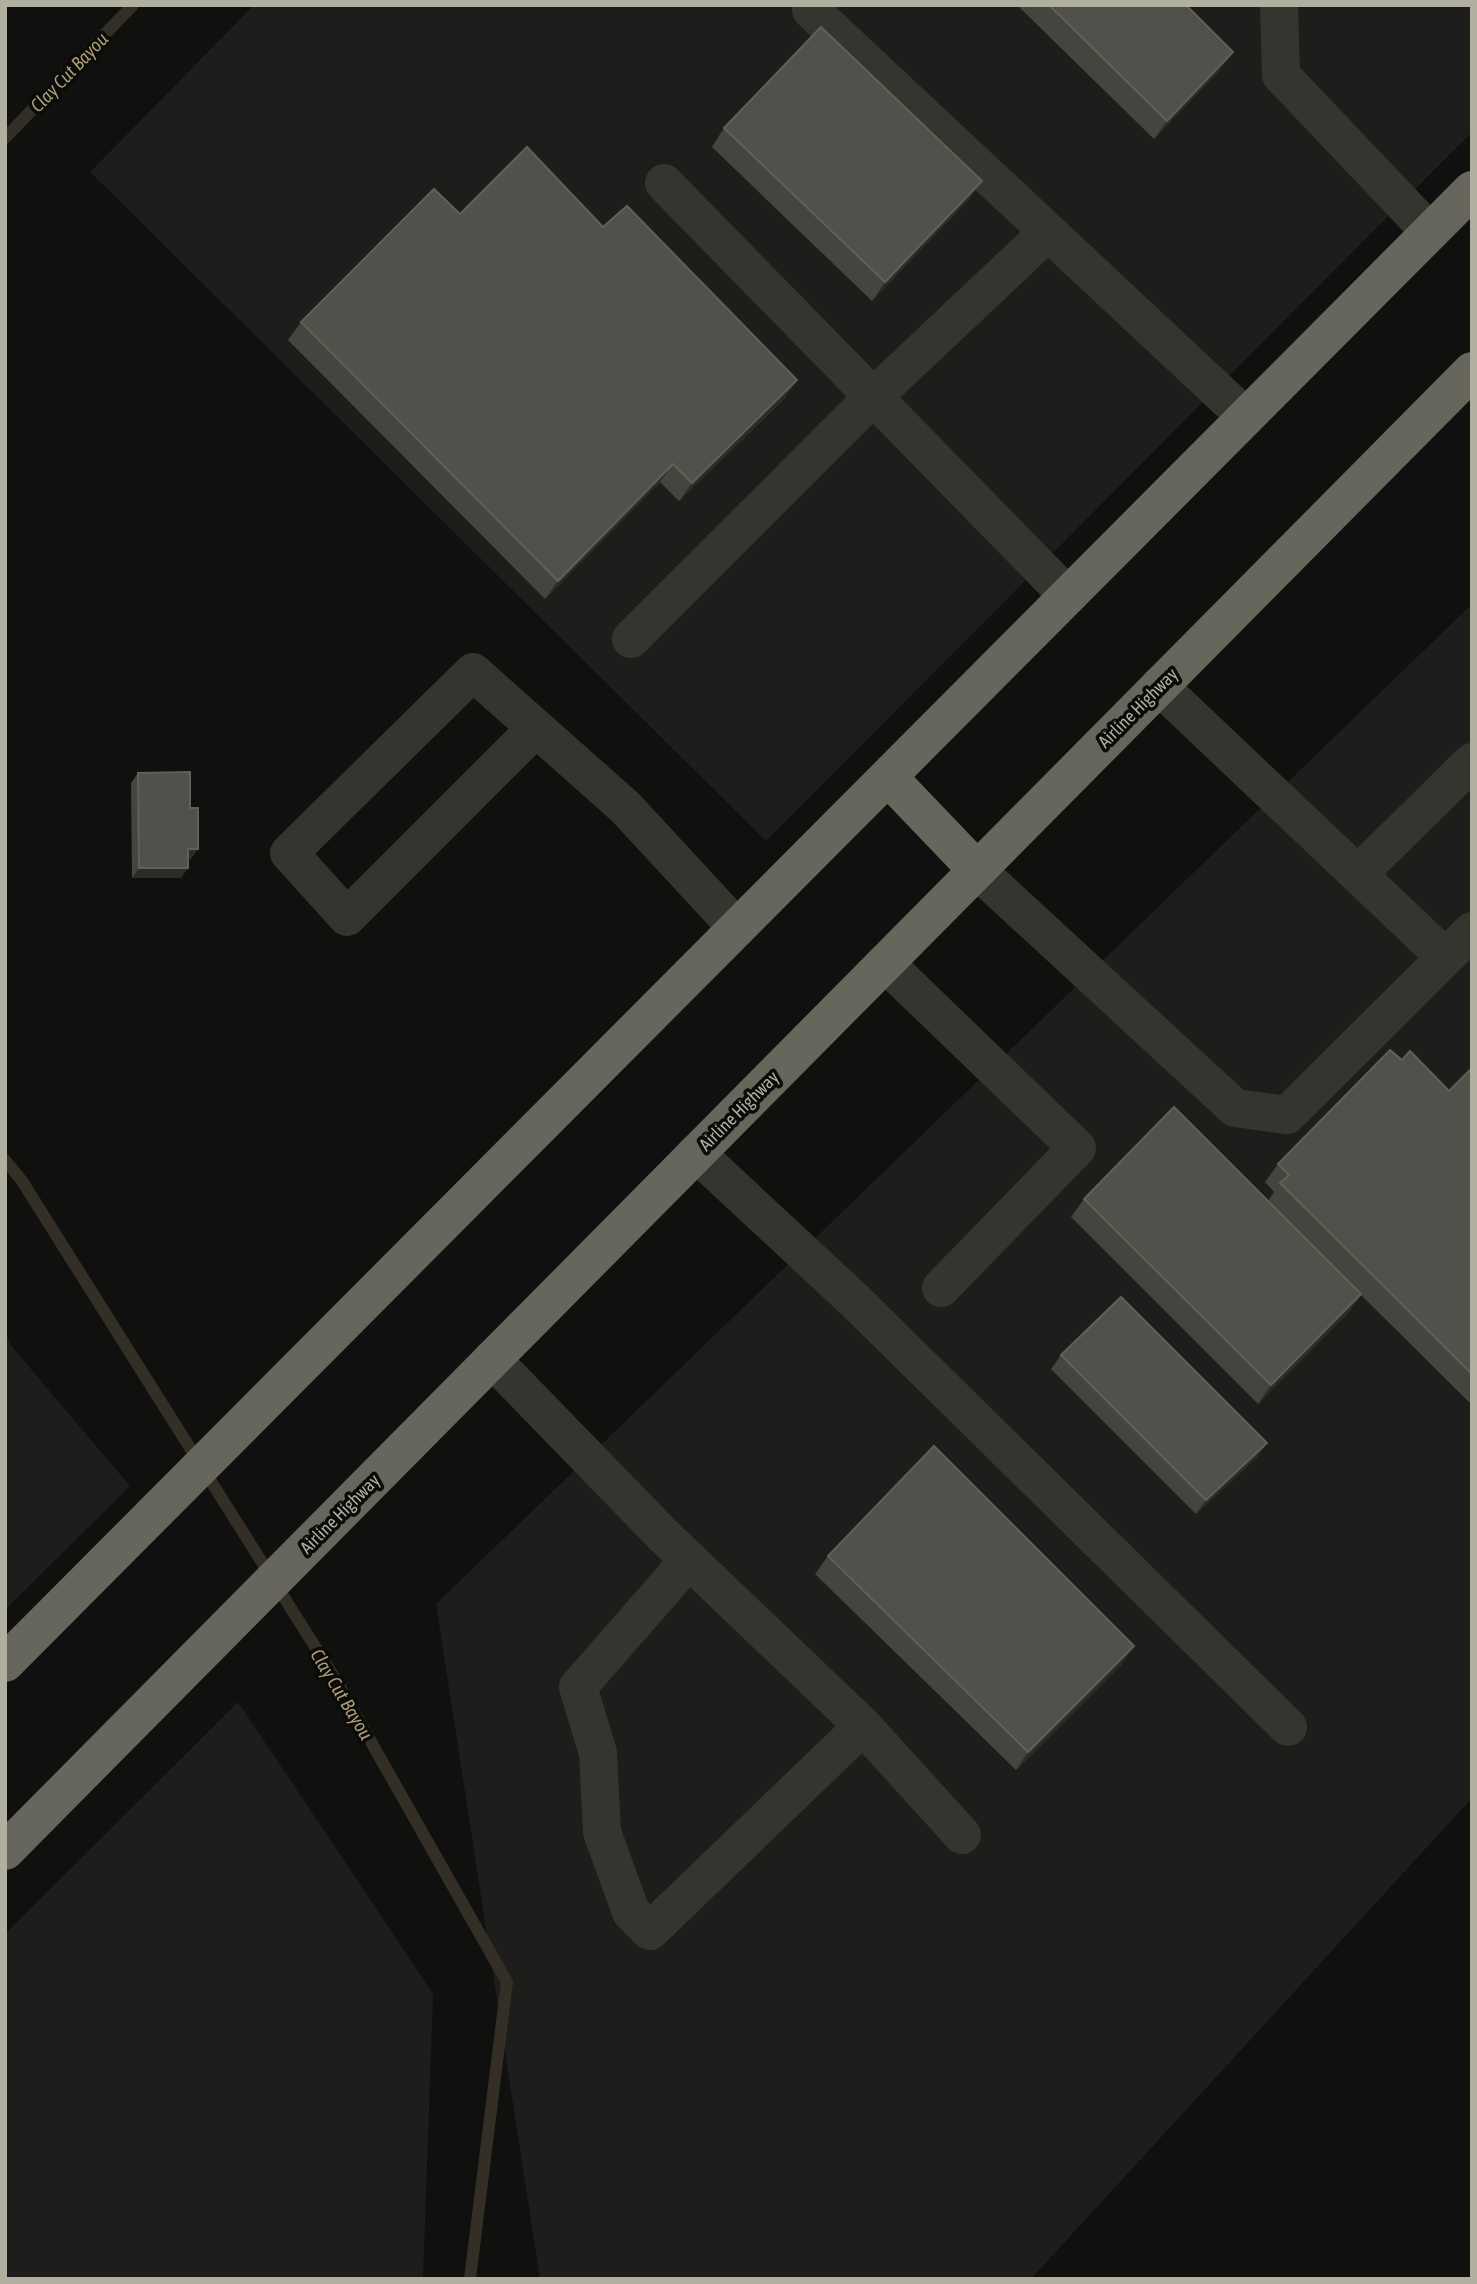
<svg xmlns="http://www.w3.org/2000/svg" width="1477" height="2284" font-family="'Asap Condensed',sans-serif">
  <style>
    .built { fill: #1d1d1b }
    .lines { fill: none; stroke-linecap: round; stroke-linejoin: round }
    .stream { stroke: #332f26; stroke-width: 12 }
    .minor { stroke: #353530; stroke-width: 38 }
    .highway { stroke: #66665c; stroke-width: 38 }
    .wall { fill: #454540 }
    .shaded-wall { fill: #2b2b28 }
    .building { fill: #51514b; stroke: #606058; stroke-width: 2 }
    .labels { text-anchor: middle; stroke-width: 7; stroke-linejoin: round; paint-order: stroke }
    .street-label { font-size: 18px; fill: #b1b0a0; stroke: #0b0b0a }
    .water-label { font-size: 19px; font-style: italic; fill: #ad9d76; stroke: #0b0b0a }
  </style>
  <rect width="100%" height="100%" fill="#10100f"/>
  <!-- built -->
  <path class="built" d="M254,5h1218v127l-706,709 -676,-669z
    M1472,604v1194l-441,481h-491l-104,-675z
    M5,1333l8,15 117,138 -125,124z
    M238,1702l195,292 -10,285h-418v-345z"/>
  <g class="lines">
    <!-- stream -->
    <path class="stream" d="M5,138l128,-133
      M5,1160l17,21 314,499 171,302 -37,297"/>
    <!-- minor -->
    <path class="minor" d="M1279,5l2,70 149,157
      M811,10l435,407
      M664,183l404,413
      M631,639l242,-242 175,-165
      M1159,686l286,271
      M536,728l-189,189 -58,-64 184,-181 152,135 112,121
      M977,870l258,238 52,7 185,-184
      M1358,874l114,-112
      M885,963l192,185 -136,140
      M696,1153l158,147 434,427
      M492,1359l172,177 199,190 99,109
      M689,1560l-111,127 20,66 4,79 29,80 19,19 213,-205"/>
    <!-- highway -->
    <path class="highway" d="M888,777l89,93
      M5,1663l1467,-1473
      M5,1851l1467,-1480"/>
  </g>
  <!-- wall -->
  <path class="wall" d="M1017,5h169l34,65 -66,69z
    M724,128l258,53 -13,18 -97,102 -160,-154z
    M460,214l143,13 182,171 -106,103 -19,-19 -115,117 -257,-259 13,-18z
    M138,773l53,86h-3l-7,19h-49l-1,-95z
    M1402,1060l47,31 23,-23v337l-111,-110 -13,18 -90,91 -187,-187 13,-18 184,2 6,-9 -9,-10 13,-18z
    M1061,1355l206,88 -10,14 -61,57 -145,-145z
    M828,1556l294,108 -106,106 -201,-196z"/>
  <!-- shaded-wall -->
  <path class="shaded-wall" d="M1233,52l-13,18 -66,69 13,-18z
    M982,181l-13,18 -97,102 13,-19z
    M797,380l-12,18 -106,103 13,-18z
    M673,464l-13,18 -115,117 13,-18z
    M188,849h10l-7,10h-10z
    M139,868h49l-7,10h-49z
    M1361,1294l-13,19 -90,91 13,-19z
    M1267,1443l-10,14 -61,57 10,-14z
    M1134,1646l-12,18 -106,106 12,-18z"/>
  <!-- building -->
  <path class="building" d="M1049,5h137l47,47 -66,69z
    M821,27l161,154 -97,101 -161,-154z
    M527,147l76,80 24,-21 170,174 -105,103 -19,-19 -115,117 -257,-259 133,-133 26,25z
    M190,772v36h8v41h-10v19h-49l-1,-95z
    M1390,1050l12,10 8,-9 39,40 23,-23v306l-192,-191 9,-8 -11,-11z
    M1174,1107l187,187 -90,91 -187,-186z
    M1121,1297l146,146 -61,57 -145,-145z
    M934,1446l200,200 -106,106 -200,-196z"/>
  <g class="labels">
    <!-- street labels -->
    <g class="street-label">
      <text transform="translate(1138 708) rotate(-45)" y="6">Airline Highway</text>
      <text transform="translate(739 1111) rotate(-45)" y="6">Airline Highway</text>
      <text transform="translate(340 1514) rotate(-45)" y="6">Airline Highway</text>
    </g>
    <!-- water labels -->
    <g class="water-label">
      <text transform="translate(69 72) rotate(-46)" y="7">Clay Cut Bayou</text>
      <text transform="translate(342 1694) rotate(59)" y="7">Clay Cut Bayou</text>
    </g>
  </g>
  <!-- border -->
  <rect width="1477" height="2284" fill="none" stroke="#b1b0a0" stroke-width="14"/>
</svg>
